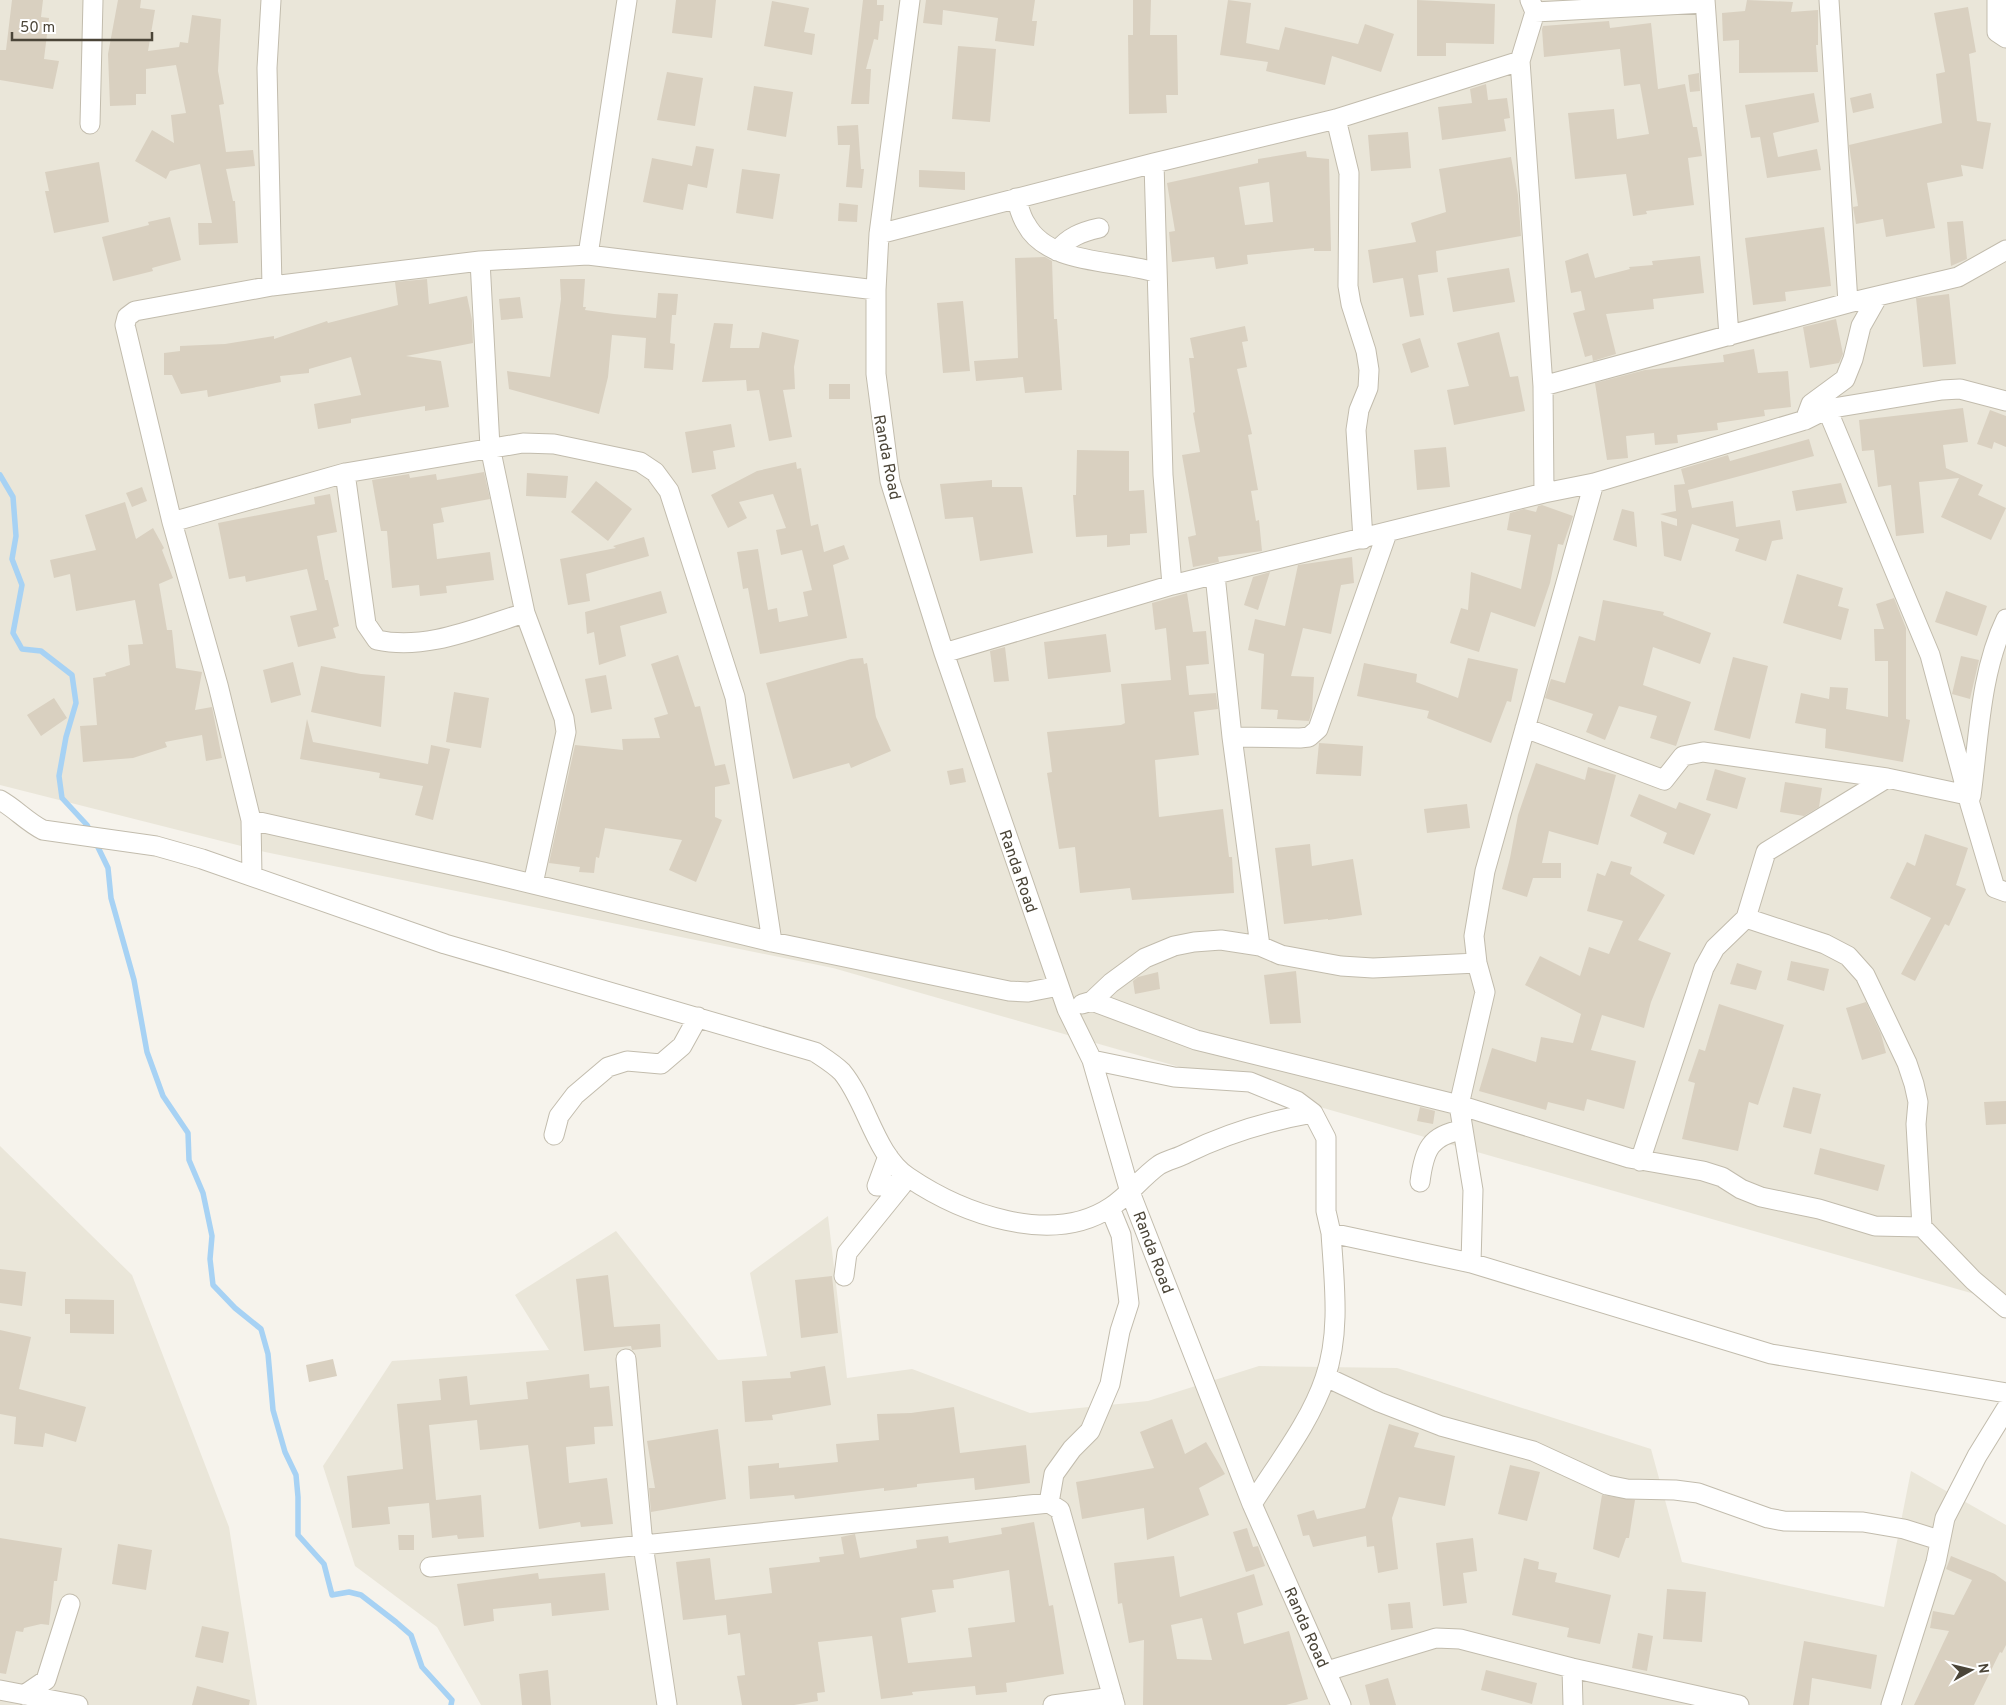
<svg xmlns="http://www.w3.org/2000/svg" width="2006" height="1705" font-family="Overpass,sans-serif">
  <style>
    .residential { fill: #eae6d9 }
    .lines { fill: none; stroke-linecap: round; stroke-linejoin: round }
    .stream { stroke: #a7d2f4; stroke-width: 5.5 }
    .building { fill: #d9d0c0; fill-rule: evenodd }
    .minor-casing { stroke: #c2bcad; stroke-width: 21 }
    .minor { stroke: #fff; stroke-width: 19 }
    .labels { text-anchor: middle; stroke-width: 4; stroke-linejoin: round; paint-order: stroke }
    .street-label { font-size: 16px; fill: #4b4538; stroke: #fff }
  </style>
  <rect width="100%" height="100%" fill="#f6f3ec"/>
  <!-- residential -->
  <path class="residential" d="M0,0h2006v1303l-1173,-335 -568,-116 -265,-67z
    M0,1146l132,129 97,252 28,178h-257z
    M828,1216l19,162 65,-9 118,44 118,-12 111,-35 138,2 254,81 31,113 202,45 27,-136 95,54v180h-1525l-44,-78 -82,-61 -32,-100 69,-105 157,-11 -34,-55 101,-64 102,129 49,-4 -17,-83z"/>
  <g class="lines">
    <!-- stream -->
    <path class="stream" d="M0,475l13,22 3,39 -4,23 10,26 -9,48 9,16 19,2 31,24 4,28 -10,34 -7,39 3,22 25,27 4,8
      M95,841l13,27 3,30 23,82 13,72 16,44 25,37 1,27 14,33 9,43 -2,23 3,26 22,23 26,21 7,25 5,56 12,42 11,23 2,22v38l26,29 8,31 17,-3 12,3 35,27 15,13 11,32 30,33 -1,5"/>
  </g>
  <!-- building -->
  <path class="building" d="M12,0h31l-2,17 8,1 -5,41 15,2 -6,28 -53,-9v-30h6z
    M118,0h23l-1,8 15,2 -7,41 31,-4 1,-5 8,1 4,-28 29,4 -3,52 6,33 -5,1 7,47 27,-2 2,16 -29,3 7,32h2l3,42 -39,2 -1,-22h14l-12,-59 -30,7 -4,8 -31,-18 17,-31 22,13 -3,-28 15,-2 -10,-48 -30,4v25h-10v11l-26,1 -2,-52z
    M676,0h40l-4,38 -40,-5z
    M863,0h14v5h7l-1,16h-3l-2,19 -4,-1 -8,30h5l-2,35h-18z
    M926,0h109l-3,21h5l-3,25 -39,-5 3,-23 -55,-8 -1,15 -19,-2z
    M1133,0h18l-1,35h27l1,60h-12l1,18 -38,1 -1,-79h5z
    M1228,0l23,3 -5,40 33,7 6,-23 73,17 7,-20 29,10 -13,38 -49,-16 -7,29 -59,-14 2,-9 -48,-7z
    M1417,0l78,4 -1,40 -48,-1v13h-29z
    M1747,0l46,2 -2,10 27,-2v35h-2l2,27 -79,1v-33l-16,1 -1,-28 23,-2z
    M772,1l37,7 -5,24 11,2 -3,21 -48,-9z
    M1968,7l8,45 -7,2 8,67 14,2 -8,46 -22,-4 2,11 -36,7 8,45 -49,9 -3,-18 -27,5 -3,-17 5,-1 -9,-61 93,-22 -6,-49 9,-2 -11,-59z
    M1609,21l1,7 41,-5 7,66 27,-5 8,43h4l5,29 -14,2 6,47 -48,6 1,3 -14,2 -7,-42 -51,5 -7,-66 46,-4 3,30 32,-5 -9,-50 -16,2 -4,-37 -76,8 -2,-28 1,-3z
    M958,46l38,3 -6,73 -38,-3z
    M667,72l36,6 -8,48 -38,-6z
    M1699,73l1,18 -10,1 -2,-17z
    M1486,84l2,16 19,-2 3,20 -6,1 2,12 -64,9 -4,-33 34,-4 -2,-14z
    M754,86l39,6 -7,45 -39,-7z
    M1814,93l5,29 -46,11 5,24 39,-8 4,21 -54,8 -7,-41 -9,1 -6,-33z
    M1871,93l3,15 -21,5 -3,-15z
    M858,125l3,44h3l-2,19 -16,-1 4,-42h-12l-1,-19z
    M1408,132l3,36 -40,3 -3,-36z
    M696,146l18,3 -7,39 -19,-4 -5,26 -40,-8 9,-44 40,8z
    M1306,151l1,6 22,2 2,92h-17v-3l-67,7 1,9 -32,5 -2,-12 -42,5 -3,-30 6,-1 -8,-48 91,-20v-4zM1269,182l4,40 -28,3 -6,-38z
    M1511,157l7,38 3,41 -85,15 2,21 -20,3 6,40 -14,2 -7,-39 -30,5 -5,-33 48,-8 -5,-19 35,-11 -7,-43z
    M99,162l10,60 -55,11 -9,-42h4l-4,-19z
    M742,169l38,5 -7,45 -37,-6z
    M919,170l46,2v18l-46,-3z
    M839,203l19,2 -1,17 -19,-1z
    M170,217l11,43 -29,8 1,3 -40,10 -11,-44 47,-12 -1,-3z
    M1963,221l4,38 -16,7 -4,-44z
    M1824,227l7,59 -46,6 1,9 -33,4 -8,-67z
    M1588,253l7,25 35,-9 -1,-2 24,-2 -1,-4 48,-5 4,37 -51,6 1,10 -48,5 10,40 -23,7 -1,-6 -7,2 -12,-44 12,-3 -4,-19 -10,2 -6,-32z
    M1045,257l7,4 2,58h3l5,71 -37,3 -2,-16 -47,4 -2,-20 44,-3 -3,-100z
    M1509,268l6,34 -62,10 -6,-34z
    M427,279l2,25 38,-8 5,24 1,23 -67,13 35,5 8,46 -24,4v-5l-74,13v4l-33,6 -4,-25 47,-9 -10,-38 -42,12v4l-29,3 1,6 -73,15 -1,-7 -26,4 -9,-19h-8v-22l16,-2v-5l45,-2 49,-8v3l53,-18 1,2 70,-18 -3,-23z
    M560,279h25l-2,28h3l-1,3 29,4 42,4 2,-25 20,1 -2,21h-4l-2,28 5,1 -2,26 -29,-2 2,-30 -34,-3 -4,42 -9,37 -90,-25 -2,-18 43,6 11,-78z
    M1949,294l7,70 -33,3 -7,-69z
    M520,297l3,21 -22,2 -2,-21z
    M963,301l7,70 -27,2 -6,-70z
    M1836,319l7,35 -4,9 -29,5 -7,-41z
    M714,323l19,1 -3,24h29l3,-16 37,8 -5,27 1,22 -12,1 9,47 -23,4 -10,-51 -12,1 -1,-11 -44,2z
    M1245,326l3,15 -6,1 5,25 -10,2 15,65 -4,1 10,55 -7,1 5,30 3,-1 3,31 -44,6 1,5 -26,5 -5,-30 8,-2 -14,-80 18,-3 -7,-39 2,-1 -6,-54h5l-4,-20z
    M1499,332l11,45 8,-1 7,35 -71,14 -7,-35 22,-4 -12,-43z
    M1420,338l9,29 -18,6 -9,-29z
    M1754,349l4,24 30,-2 3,36 -27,3 1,6 -48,7 1,7 -41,5 1,8 -23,2 -1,-12 -28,3 2,22 -21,2 -12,-77 50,-13 79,-8 -1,-7z
    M829,384h21v15h-21z
    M1963,408l5,34 -25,3 3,23 37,17 -5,10 28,13 -15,32 -50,-23 18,-39 -40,4 5,51 -28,3 -5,-51 -13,2 -4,-37 -12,1 -3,-31z
    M1990,410l16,6v31l-12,-5 -2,7 -15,-5z
    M731,424l4,23 -22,4 3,18 -24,4 -7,-41z
    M1809,439l5,17 -126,34 4,18 41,-7 3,26 44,-7 3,19 -11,2 -6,20 -31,-10 4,-12 -47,-15 -11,37 -17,-5 -3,-35 16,5v-7l-17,-5 16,-3 -2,-26 11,-1 -4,-15 47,-14 2,6z
    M1446,447l4,40 -33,3 -3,-40z
    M1077,450l52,1v40l15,-1 3,43 -17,1v11l-23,2v-12l-31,2 -3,-42h3z
    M796,462l1,7 4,-1 10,58 7,-2 6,28 20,-7 5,14 -16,6 14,73 -87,16 -12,-66 -5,1 -6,-37 21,-3 10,61 9,-2 2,14 29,-6 -5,-24 9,-2 -10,-40 -21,5 -5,-25 10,-2 -13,-34 -34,8 8,16 -19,10 -17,-33 46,-24z
    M484,472l6,27 -49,9 3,14 -11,2 4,35 53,-7 4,28 -48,6 1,7 -27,3 -1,-11 -27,3 -5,-57h-6l-9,-51 37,-6 1,4 26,-4 1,6z
    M527,473l41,3 -2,22 -40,-2z
    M992,480v7h30l11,66 -53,8 -7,-44 -28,2 -5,-35z
    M596,481l36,28 -24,32 -37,-29z
    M1841,483l6,20 -51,8 -4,-20z
    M142,487l5,14 -15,6 -6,-14z
    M330,494l7,38 -20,4 8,44h3l11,46 -6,2 3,10 -38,9 -8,-31 27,-6 -10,-41 -61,13 -1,-6 -16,3 -11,-56 97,-19 -1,-7z
    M125,502l11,37 17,-11 11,20 -2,2 11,28 -14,6 8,46h5l4,38 26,4 -7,38 17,-3 10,51 -16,3 -4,-26 -37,7 2,5 -34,11 -50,4 -3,-36 17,-1 -4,-47 13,-2 -1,-3 25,-8 -2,-20 15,-1 -8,-44 -59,11 -6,-37 -16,4 -4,-18 46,-10 -11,-35z
    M1542,505l31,11 -10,29 -5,-1 -8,39 -15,44 -44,-15 -12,40 -29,-9 11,-35 7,2 3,-38 50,17 10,-54 -24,-5 3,-17 14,-4 12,3 2,-6z
    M1622,509l12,3 3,35 -24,-7z
    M644,537l5,19 -63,18 4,27 -22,4 -8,-46 56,-11 -3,-2z
    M1352,557l2,26 -13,2 -10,49 -28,-6 -12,48 23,1 -2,34 -3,10 -32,-2 1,-9 -17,-1 3,-55 -16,-4 7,-31 30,7 13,-61z
    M1270,572l-12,38 -14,-5 9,-28z
    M1797,574l46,14 -5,18 11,3 -8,31 -58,-17z
    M661,591l6,22 -47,13 6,30 -27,9 -5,-33 -7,2 -2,-22z
    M1946,591l41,15 -10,30 -42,-14z
    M1187,593l6,39 13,-1 3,33 -23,2 3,29 27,-2 2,16 -24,3 5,43 -44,5 4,57 64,-8 6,48h3l2,36 -102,7 -2,-12 -50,5 -5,-46 -16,2 -12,-76 5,-1 -5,-40 74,-7 4,-2 -4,-39 50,-4 -5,-52 -11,2 -3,-27z
    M1894,598l12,30v91l4,1 -7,42 -78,-14 1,-19 -31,-6 6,-30 28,6 1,-12 18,1 -2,21 42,8v-56h-13l-1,-32h10l-8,-25z
    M1603,600l61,12 -1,3 48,18 -11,31 -47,-17 -10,38 48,17 -15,44 -26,-8 7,-22 -38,-10 -14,34 -19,-8 7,-18 -48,-16 6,-19 14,4 14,-47 16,5z
    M1106,634l5,38 -63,7 -4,-37z
    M1005,647l4,34 -15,1 -4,-31z
    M678,655l17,52 5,-1 15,60 10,-2 5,20 -15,3v30l7,3 -26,62 -27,-12 13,-30 -77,-12 -6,30 -3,-1 -2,16 -15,-1 1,-5 -31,-4 26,-118 48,5 -1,-11 38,-1 -6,-20 14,-4 -17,-50z
    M1961,656l18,4 -9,39 -18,-5z
    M1733,657l35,9 -18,73 -36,-9z
    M863,658l1,6 3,-1 9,54 15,34 -40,17 -2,-5 -56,16 -27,-96 85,-24z
    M1468,658l50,11 -7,33 -4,-1 -16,42 -64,-25 2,-7 -72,-15 7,-33 53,11 -1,8 42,16z
    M293,662l8,33 -30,8 -8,-33z
    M321,666l40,8 24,2 -4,51 -70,-15z
    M606,675l6,34 -21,4 -6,-34z
    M454,692l35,6 -8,50 -35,-6z
    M54,698l13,20 -26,18 -14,-21z
    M307,719l6,23 115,22 3,-19 19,4 -17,71 -18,-5 8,-29 -44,-8 1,-5 -80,-14z
    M1319,743l44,3 -2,30 -45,-2z
    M1536,763l49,17 3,-13 28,8 -18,70 -49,-14 -7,32h19v15h-28l-6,19 -25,-8 8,-31 8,-43z
    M963,768l3,14 -16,3 -3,-14z
    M1715,769l31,9 -9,31 -31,-9z
    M1785,782l37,6 -3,19 -15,9 -24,-4z
    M1639,794l37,15 3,-7 32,12 -17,41 -31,-12 4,-10 -37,-17z
    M1467,804l3,24 -43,5 -3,-24z
    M1925,834l43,14 -12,37 10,4 -17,37 -4,-2 -30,57 -14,-7 30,-56 -41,-20 17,-36 8,4z
    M1310,844l2,22 41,-7 9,56 -34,5v-1l-44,5 -9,-76z
    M1611,861l21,6 -2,7 35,21 -27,45 33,13 -20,49 -7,26 -42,-13 -11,35 45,11 -12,48 -37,-10 -3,12 -36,-9 -2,8 -67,-19 13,-43 44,14 5,-25 32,6 8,-29 -56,-29 15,-29 40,20 9,-29 20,7 14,-33 -36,-10 10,-38 8,3z
    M1791,961l38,8 -5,22 -37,-11z
    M1737,963l25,8 -6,19 -26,-6z
    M1296,971l5,52 -31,1 -6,-49z
    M1158,972l2,17 -25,5 -2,-13 5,-4z
    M1866,1002l15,32 5,19 -24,7 -16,-52z
    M1719,1004l65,21 -26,80 -9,-3 -11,49 -56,-12 13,-56 -7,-2 11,-32 6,2z
    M1793,1087l28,7 -10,40 -28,-7z
    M2006,1101v23l-20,1 -2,-23z
    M1420,1107l15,4 -2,13 -16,-3z
    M1820,1148l65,17 -7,26 -64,-17z
    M0,1269l26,3 -4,34 -22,-3z
    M608,1275l6,52 46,-3 1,23 -29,3 -1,-4 -47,5 -8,-72z
    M832,1276l6,57 -37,5 -6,-58z
    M65,1299l49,1v34l-44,-1v-19h-5z
    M0,1330l31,7 -12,52 67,18 -10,35 -31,-9 -2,14 -29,-3 2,-27 -16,-3z
    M333,1359l4,17 -28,6 -3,-17z
    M825,1366l6,39 -59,10 1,5 -28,2 -3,-41 49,-3 -1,-6z
    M589,1374l1,14 19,-2 4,40 -19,1 1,17 -29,3 3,36 38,-5 6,46 -32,3 -1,-5 -41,7 -11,-84 -48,5 -3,-30 -48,5 7,75 45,-5 3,42 -26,2 -1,-4 -25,3 -3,-35 -41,4 2,17 -38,4 -5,-52 56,-7 -6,-65 44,-4 -2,-21 28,-3 3,29 58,-6 -2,-17z
    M954,1407l6,46 66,-8 4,38 -55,7 -1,-12 -57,6v3l-33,4v-3l-89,11 -1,-4 -44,4 -2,-33 31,-3v5l59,-6 -2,-18 43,-4 -2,-26 34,-1z
    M1172,1419l13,35 21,-12 19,32 -26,14 10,27 -62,25 -3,-32 -62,11 -6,-37 78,-14 -14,-36z
    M1389,1424l30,9 -5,14 41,9 -10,50 -46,-9 -7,21 6,51 -20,4 -4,-27 -7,1 -1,-11 -53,11 -4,-12 -6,1 -6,-21 17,-5 3,9 48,-11z
    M718,1429l8,70 -75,13 -2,-24h6l-8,-47z
    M1510,1465l30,7 -13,49 -29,-7z
    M1602,1495l33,5 -6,38h-3l-7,20 -26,-9z
    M1034,1522l15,84 4,-1 11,69 -58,9 1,9 -31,3 -1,-9 -63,6 1,3 -32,4 -9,-63 -54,6 7,50 -8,1 1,8 -24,4h-52l-5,-29 8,-1 -5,-42 -12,2 -2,-20 -43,5 -7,-58 34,-4 5,42 57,-7 -3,-25 51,-6 -1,-5 25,-3 -3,-17 14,-3 5,24 57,-10 -1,-8 32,-4 1,7 53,-9 -1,-6zM1009,1570l6,52 -47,6 4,29 -64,6 -7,-45 35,-6 -4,-22 22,-2 -1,-8z
    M1247,1528l6,19 5,-1 7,20 -19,6 -13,-40z
    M398,1535h16v15h-15z
    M0,1538l62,10 -5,33h-3l-5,44 -8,-1 -17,4 -1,4 -7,-1 -10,43 -6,-1z
    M1473,1538l4,33 -14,2 4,30 -24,3 -7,-63z
    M118,1544l34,6 -6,40 -34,-6z
    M1174,1556l6,41 74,-23 9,31 -26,8 7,31 45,-13 19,68 -22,6h-143l1,-65 -15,3 -7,-40 -4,1 -4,-41zM1202,1618l10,42 -35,-1 -6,-34z
    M1951,1556l44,18 11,8v63l-4,8 -2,-1 -26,53h-60l35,-74 -19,-3 3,-17 21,4 18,-35 -26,-11z
    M1524,1558l15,4 -1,7 19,4 -2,9 56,13 -11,49 -33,-7 2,-9 -57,-13z
    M538,1573l1,6 66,-6 4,37 -57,6 -1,-13 -58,6 1,12 -30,5 -7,-42z
    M1667,1589l39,3 -4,50 -39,-3z
    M1410,1602l3,26 -22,2 -3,-26z
    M202,1626l27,6 -6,31 -28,-6z
    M1638,1633l15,3 -6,35 -15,-3z
    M1804,1641l73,14 -6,34 -59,-11 -3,27h-16z
    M548,1670l3,35h-29l-3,-31z
    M1486,1670l51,13 -5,21 -51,-14z
    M1388,1678l8,27h-26l-5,-20z
    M197,1686l53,14 -1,5h-57z"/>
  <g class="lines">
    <defs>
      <path id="minor" d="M271,0l-4,68 5,218
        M910,0l-31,234 -3,56v84l14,107 54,172 123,356 25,51 38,132 122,312 89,201
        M1530,0l5,12 -15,49 23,325 1,107
        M1705,0l24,336
        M1829,0l19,303
        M1997,0v32l9,6
        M1535,12l170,-9
        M1336,119l13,54 -1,113 3,18 15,47 3,19 -1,18 -9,22 -3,20 7,109
        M90,124l3,-124
        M1154,163l9,312 9,110
        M1016,198c3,9 5,19 10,26 22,42 92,35 131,49
        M879,234l275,-71 182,-44 184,-58
        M1057,251c12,-14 24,-19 42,-23
        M588,255l39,-255
        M480,261l10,186 35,166 39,105 2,14 -33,152
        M1543,386l305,-83 110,-26 48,-27
        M1827,409l103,246 40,149 25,84 11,4
        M1805,420l6,-16 34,-25 8,-20 8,-33 17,-30
        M345,473l21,151 11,16c50,11 101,-13 148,-27
        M172,522l173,-49 178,-30 31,1 86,18 15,10 14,19 66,206 37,245
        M1215,575l17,162 28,209
        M944,653l228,-68 372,-92 50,-10 211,-63 22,-11 115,-19 18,-1 46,12
        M1525,728l139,52 19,-24 20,-4 184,26 80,17
        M1232,737l68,1 9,-1 9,-8 69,-196
        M1971,796c8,-59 9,-123 35,-177
        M0,800c16,9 27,22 43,30l113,16 46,13 243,85 370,108c9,6 19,12 27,20 25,30 33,83 66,105 53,36 143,70 203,30 17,-11 31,-30 48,-42 8,-5 19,-7 28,-12 41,-20 81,-32 126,-40
        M251,820l232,52 289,70 237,49 19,1 31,-6
        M252,876l-1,-56 -33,-135 -46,-163 -47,-197 2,-8 8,-6 137,-25 208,-25 108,-6 288,35
        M1746,918l79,26 23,12 17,19 42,88 7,21 4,18 -2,22 6,103
        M1092,1001l104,39 263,65 170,53 74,13 19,6 19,12 20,8 58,12 56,17 47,1 51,53 33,28
        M1082,1004l10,-3 19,-18 34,-25 29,-12 20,-4 27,-2 39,6 21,9 60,11 32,2 104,-5
        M1092,1060l82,17 76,5 47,19 16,12 13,25v73l5,22 140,30 300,91 235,39
        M554,1135l5,-19 16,-21 33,-28 19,-6 34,3 21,-18 16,-29
        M1640,1161l64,-193 11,-20 31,-30 20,-66 121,-74
        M1420,1182c4,-32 10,-47 43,-52
        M1471,1263l2,-73 -14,-85 26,-113 -8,-29 -3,-27 11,-65 109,-388
        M844,1276l3,-23 55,-68 -25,1 11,-30
        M626,1359l17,186 24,160
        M1326,1377l53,25 62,24 92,25 74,34 20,4 48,1 23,3 70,25 16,3 79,1 41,7 35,11
        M1049,1503l5,-29 18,-25 18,-18 20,-47 10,-53 9,-28 -8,-68 -11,-27
        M1252,1504c25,-40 58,-81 73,-126 16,-46 9,-97 6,-145
        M430,1567l619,-64 11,7 55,195
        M1572,1668l1,37
        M1327,1671l109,-33 24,1 112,29 167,37
        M0,1690l78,15
        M24,1695l22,-15 24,-76
        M1053,1705l60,-8
        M1891,1705l45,-143 9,-44 32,-62 29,-47"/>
    </defs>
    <!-- minor casing -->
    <use href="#minor" class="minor-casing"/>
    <!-- minor -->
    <use href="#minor" class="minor"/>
  </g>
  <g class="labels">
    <!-- street labels -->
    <g class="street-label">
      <text transform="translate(888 457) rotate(79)" y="6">Randa Road</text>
      <text transform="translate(1019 871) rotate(71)" y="6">Randa Road</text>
      <text transform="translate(1154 1252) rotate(69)" y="6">Randa Road</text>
      <text transform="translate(1307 1627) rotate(66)" y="6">Randa Road</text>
    </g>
  </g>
  <!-- north arrow -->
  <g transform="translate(1971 1670) rotate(82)" stroke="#ffffff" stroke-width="4" paint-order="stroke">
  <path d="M0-4L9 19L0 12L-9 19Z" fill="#4b4538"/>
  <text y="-8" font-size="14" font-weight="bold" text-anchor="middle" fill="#4b4538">N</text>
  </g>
  <!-- scale -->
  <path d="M12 32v8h140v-8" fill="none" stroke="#4b4538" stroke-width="2.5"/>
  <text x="20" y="32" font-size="15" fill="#4b4538" stroke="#ffffff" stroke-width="4" paint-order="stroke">50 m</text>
</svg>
